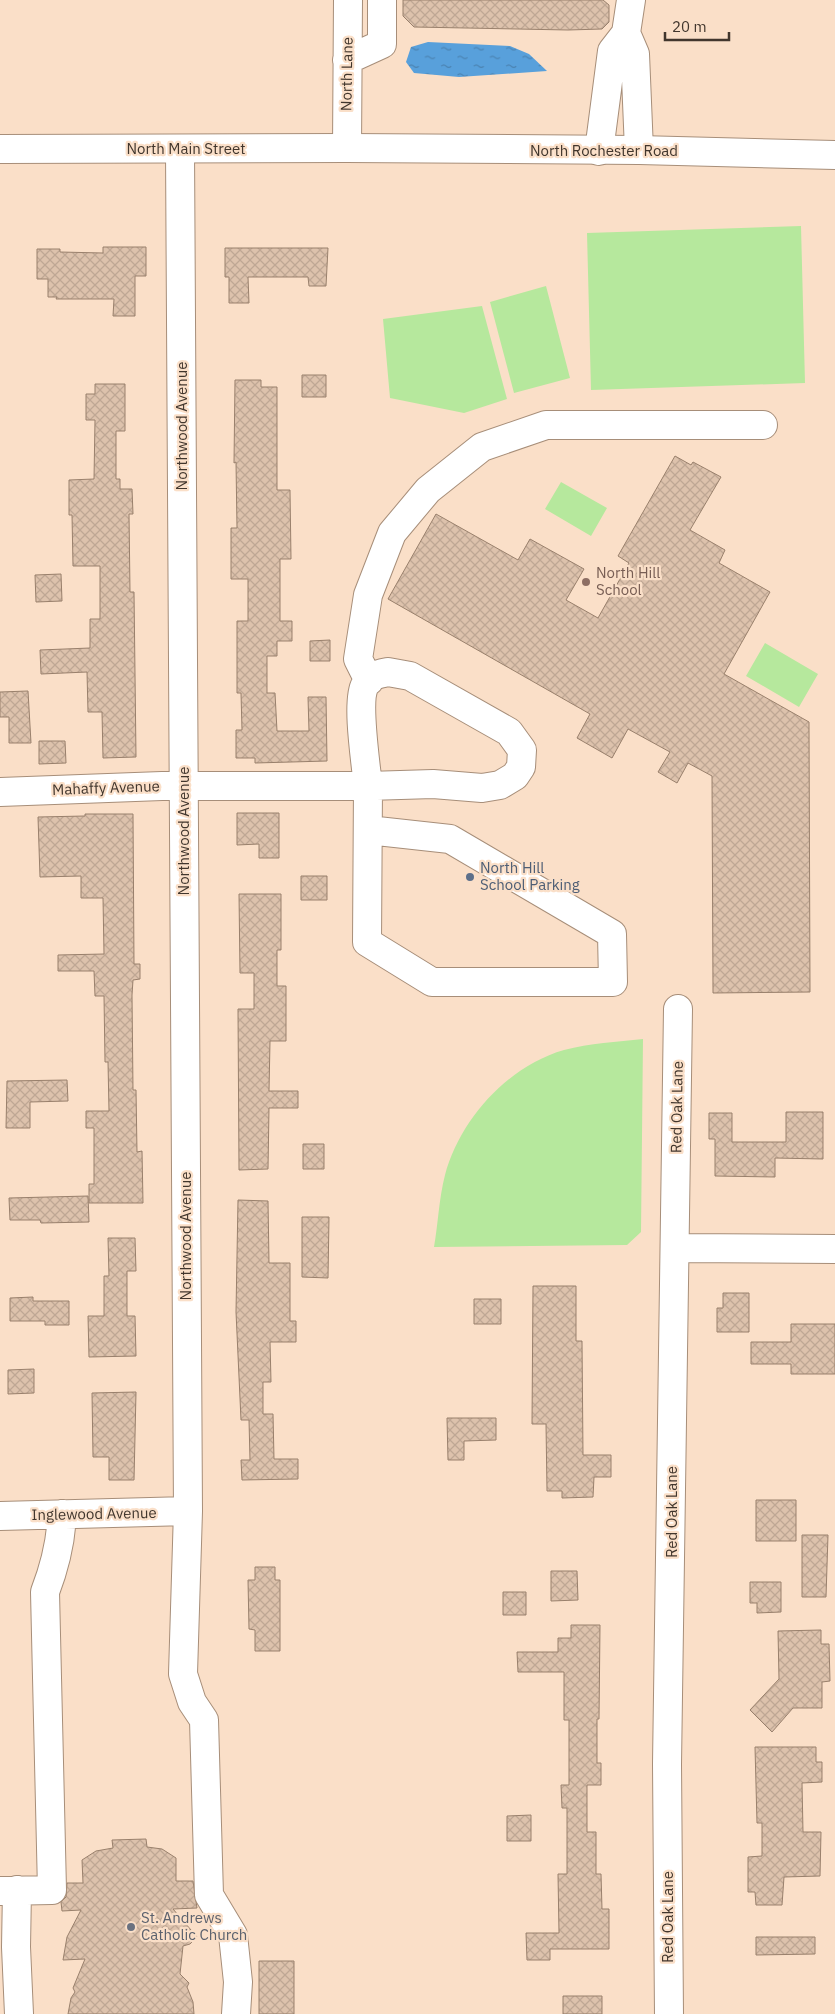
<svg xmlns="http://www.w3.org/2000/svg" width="835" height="2014" font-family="'IBM Plex Sans',sans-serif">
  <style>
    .green { fill: #b6e89d }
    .water { fill: url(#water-ripples) }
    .building { fill: url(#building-cross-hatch); stroke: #99806c }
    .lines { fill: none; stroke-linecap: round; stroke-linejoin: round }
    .minor-casing { stroke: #a78e79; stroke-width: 30 }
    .major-casing { stroke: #a78e79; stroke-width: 30 }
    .minor { stroke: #fff; stroke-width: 28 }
    .major { stroke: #fff; stroke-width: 28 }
    .education-dot { fill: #8d6e63; stroke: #fadfc8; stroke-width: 2 }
    .service-dot { fill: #5c6f8a; stroke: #fadfc8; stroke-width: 2 }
    .worship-dot { fill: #6b7280; stroke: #fadfc8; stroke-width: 2 }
    .labels { text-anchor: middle; stroke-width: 4.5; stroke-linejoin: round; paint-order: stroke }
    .street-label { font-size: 15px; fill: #41362d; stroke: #fadfc8 }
    .education-label { font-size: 15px; fill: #785e54; stroke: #fadfc8; text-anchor: start }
    .service-label { font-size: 15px; fill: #4e5e75; stroke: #fadfc8; text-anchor: start }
    .worship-label { font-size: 15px; fill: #5b616d; stroke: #fadfc8; text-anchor: start }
  </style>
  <defs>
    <pattern id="water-ripples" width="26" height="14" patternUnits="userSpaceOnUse" patternTransform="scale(1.25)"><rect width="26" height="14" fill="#58a0db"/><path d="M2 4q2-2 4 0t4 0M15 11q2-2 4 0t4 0" fill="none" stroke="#4a83b2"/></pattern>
    <pattern id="building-cross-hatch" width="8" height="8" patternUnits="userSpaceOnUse" patternTransform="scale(1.25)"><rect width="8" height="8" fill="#ddc2ac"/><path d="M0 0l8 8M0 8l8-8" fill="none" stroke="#bfa794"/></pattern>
  </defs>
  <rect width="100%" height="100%" fill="#fadfc8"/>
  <!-- green -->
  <path class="green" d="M801,226l4,157 -214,7 -4,-157z
    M546,286l24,92 -56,15 -24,-91z
    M482,306l25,93 -43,14 -74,-15 -7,-79z
    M561,482l46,26 -16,28 -46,-27z
    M765,643l53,31 -19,33 -53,-31z
    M643,1039l-2,193 -14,13 -193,2c4,-23 5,-49 11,-72 15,-56 63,-109 119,-125 26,-7 53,-8 79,-11z"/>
  <!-- water -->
  <path class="water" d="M428,42l82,4 19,8 18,17 -88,6 -45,-4 -8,-11 5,-15z"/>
  <!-- building -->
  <path class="building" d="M403,0h200l6,5v17l-7,7 -34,1 -154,-3 -11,-11z
    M103,247h43v29h-11v40h-22l1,-17h-58l1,-2h-9v-18h-11v-30h23v3l43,1z
    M225,248h103l-2,38h-17l-1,-9h-60l1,26h-20v-26h-4z
    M302,375h24v22h-24z
    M235,380h26v7h16v103h13l1,69h-11v62h12v20h-15v15h-10v37h8l2,38h32l-1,-34h18l1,64 -72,2v-5h-19v-28h6l-1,-37h-4v-72h11v-42h-17v-51h6l-1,-66 -2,1z
    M95,384h30v47h-9v48h4v10h12l1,25h-4l1,78h4l2,165 -33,1 -1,-46h-14l-1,-40 -46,2 -1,-24 50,-2v-29h10v-53h-27l-1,-51h-3v-35l25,-1 1,-59h-9v-26h9z
    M675,456l16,9 2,-3 28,15 -31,53 35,20 -6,13 51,29 -46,82 85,48 1,270 -97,1 -1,-217 -24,-13 -11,20 -19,-11 12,-20 -42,-23 -16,29 -35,-20 13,-24 -202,-115 48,-85 82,46 12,-21 54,30 -18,31 32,18 31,-55 -11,-7z
    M61,574l1,27 -26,1 -1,-27z
    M330,640v21h-20v-20z
    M28,691l3,52h-22v-26h-9v-25z
    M39,741h26l1,22 -27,1z
    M237,813h42v45h-20v-14l-22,1z
    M85,814h48l1,150h6v15l-7,1 -1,15 1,95h3l1,62 5,-1 1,52h-54v-19h5v-56h-8v-17h23l-1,-49h-3l-1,-66h-9l-1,-25h-36v-16l46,-1 -1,-56h-22v-22l-41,1 -2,-60 47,-1z
    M301,876h26v24h-26z
    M239,894h42v56h-4v36h9v55h-16l-1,50h29v17h-29l-1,61 -29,1 -1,-161h16v-36h-14z
    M67,1080l1,21 -38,1v26h-24l1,-47z
    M786,1112h37v47l-48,-1v19l-60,-1v-37h-6v-26h23v29h54z
    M303,1144h21v25h-21z
    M88,1196l1,26 -48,1 -1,-3h-30l-1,-22z
    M238,1200l30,1 1,62h21v58h6v21h-26l1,40h-8v32h10l1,45h24v20l-56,1 -1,-20h9l-1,-40h-8l-5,-108z
    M302,1217h27l-1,61 -26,-1z
    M108,1238h27l1,33h-9v45h8l1,40 -47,1 -1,-41h16v-40h5z
    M533,1286h43v55h6l1,114h28v22h-17l-1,20 -31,1v-7h-15l-1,-67h-14z
    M723,1293h26v39h-32v-24h6z
    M33,1297v4h36v24h-24v-4h-35v-23z
    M474,1299h27v25h-27z
    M791,1324h44v50h-44v-10h-40v-22h40z
    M34,1369v24l-26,1v-24z
    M136,1392l-2,88h-25v-23h-16l-1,-64z
    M447,1418h49v22l-32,1v19h-16z
    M756,1500h40v41h-40z
    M802,1535h26l-2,62h-24z
    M255,1567h20v13h5v71h-25v-21l-6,-1 -1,-49h7z
    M551,1571h26l1,29 -27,1z
    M750,1582h31v30l-24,1v-10h-7z
    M503,1592h23v23h-23z
    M571,1625h29l-1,94h-2v44h4v22h-14v47h9v42h5l1,35h7v40h-59v11h-23l-1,-27h33l-1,-59h9v-66h-5l-1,-23h8v-65h-5v-48h-46l-1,-20h41v-14h13z
    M821,1630v14h8l1,37 -8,1v26h-29l-21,24 -22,-22 29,-31 -1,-48z
    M755,1747h61v15h6v20l-20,1 1,49h18l-1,44 -36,1 -2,28h-26l-1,-13h-7v-35l14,-1v-33h-5z
    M531,1815v26h-24v-25z
    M146,1839l1,8 15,2 14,9v23h17l4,27 -24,1 24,28 -7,7 -7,2 -3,28 9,9 -2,4 6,15 1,12h-126l3,-16 4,-6 -2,-4 12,-29 -22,1 4,-23 14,-27 -19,1 -1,-9 5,-5 1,-14h16l-1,-23 14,-9 17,-3 -1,-8z
    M756,1937h59v17l-59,1z
    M259,1961h35v53h-35z
    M563,1996h39v18h-39z"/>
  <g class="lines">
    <defs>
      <path id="minor" d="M626,33l9,21 4,96
        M347,60l35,-16v-44
        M347,148l1,-148
        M180,150l8,1361 -5,163 9,28 12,18 5,175 24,40 5,47 -2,32
        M599,151l13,-100 14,-18 5,-33
        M388,672l22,4 99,56 13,18 -1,17 -6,9 -15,9 -18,3 -49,-4 -65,2c-2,-21 -12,-85 -3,-101 6,-10 13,-11 23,-13z
        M369,681l-11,-22 10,-64 24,-62 36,-43 54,-43 64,-22h217
        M0,792l162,-6h206c0,52 -1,104 -1,156l65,40h181l-1,-48 -162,-95 -82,-9
        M676,1248l159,1
        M0,1516l188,-5
        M17,1890l-1,57 3,67
        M0,1891l52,-1 -7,-298c10,-26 16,-50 17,-78
        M669,2014l-2,-250 11,-755"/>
      <path id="major" d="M0,149l347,-1 292,2 196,5"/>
    </defs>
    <!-- minor casing -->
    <use href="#minor" class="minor-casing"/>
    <!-- major casing -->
    <use href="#major" class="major-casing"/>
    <!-- minor -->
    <use href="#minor" class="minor"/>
    <!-- major -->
    <use href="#major" class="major"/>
  </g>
  <!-- markers -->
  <circle class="education-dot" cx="586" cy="582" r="5"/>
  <circle class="service-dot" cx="470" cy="877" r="5"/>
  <circle class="worship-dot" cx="131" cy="1927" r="5"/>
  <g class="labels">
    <!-- street labels -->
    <g class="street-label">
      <text transform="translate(347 74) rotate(-89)" y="5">North Lane</text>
      <text x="186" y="154">North Main Street</text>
      <text x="604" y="156">North Rochester Road</text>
      <text transform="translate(182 426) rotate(-90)" y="5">Northwood Avenue</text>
      <text transform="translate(106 788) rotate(-2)" y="5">Mahaffy Avenue</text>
      <text transform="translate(184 831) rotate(-90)" y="5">Northwood Avenue</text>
      <text transform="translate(677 1107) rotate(-89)" y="5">Red Oak Lane</text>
      <text transform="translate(186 1236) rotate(-90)" y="5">Northwood Avenue</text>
      <text transform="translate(672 1512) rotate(-90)" y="5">Red Oak Lane</text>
      <text transform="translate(94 1514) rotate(-1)" y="5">Inglewood Avenue</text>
      <text transform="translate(668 1917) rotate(-90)" y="5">Red Oak Lane</text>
    </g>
    <!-- education labels -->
    <g class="education-label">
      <text x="596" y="578">North Hill<tspan x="596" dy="17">School</tspan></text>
    </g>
    <!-- service labels -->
    <g class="service-label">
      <text x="480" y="873">North Hill<tspan x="480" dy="17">School Parking</tspan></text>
    </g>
    <!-- worship labels -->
    <g class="worship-label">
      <text x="141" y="1923">St. Andrews<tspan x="141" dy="17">Catholic Church</tspan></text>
    </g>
  </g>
  <!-- scale -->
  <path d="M665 32v8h64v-8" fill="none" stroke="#41362d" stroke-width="2.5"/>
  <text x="672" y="32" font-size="15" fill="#41362d" stroke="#fadfc8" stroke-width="4" paint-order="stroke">20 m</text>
</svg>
